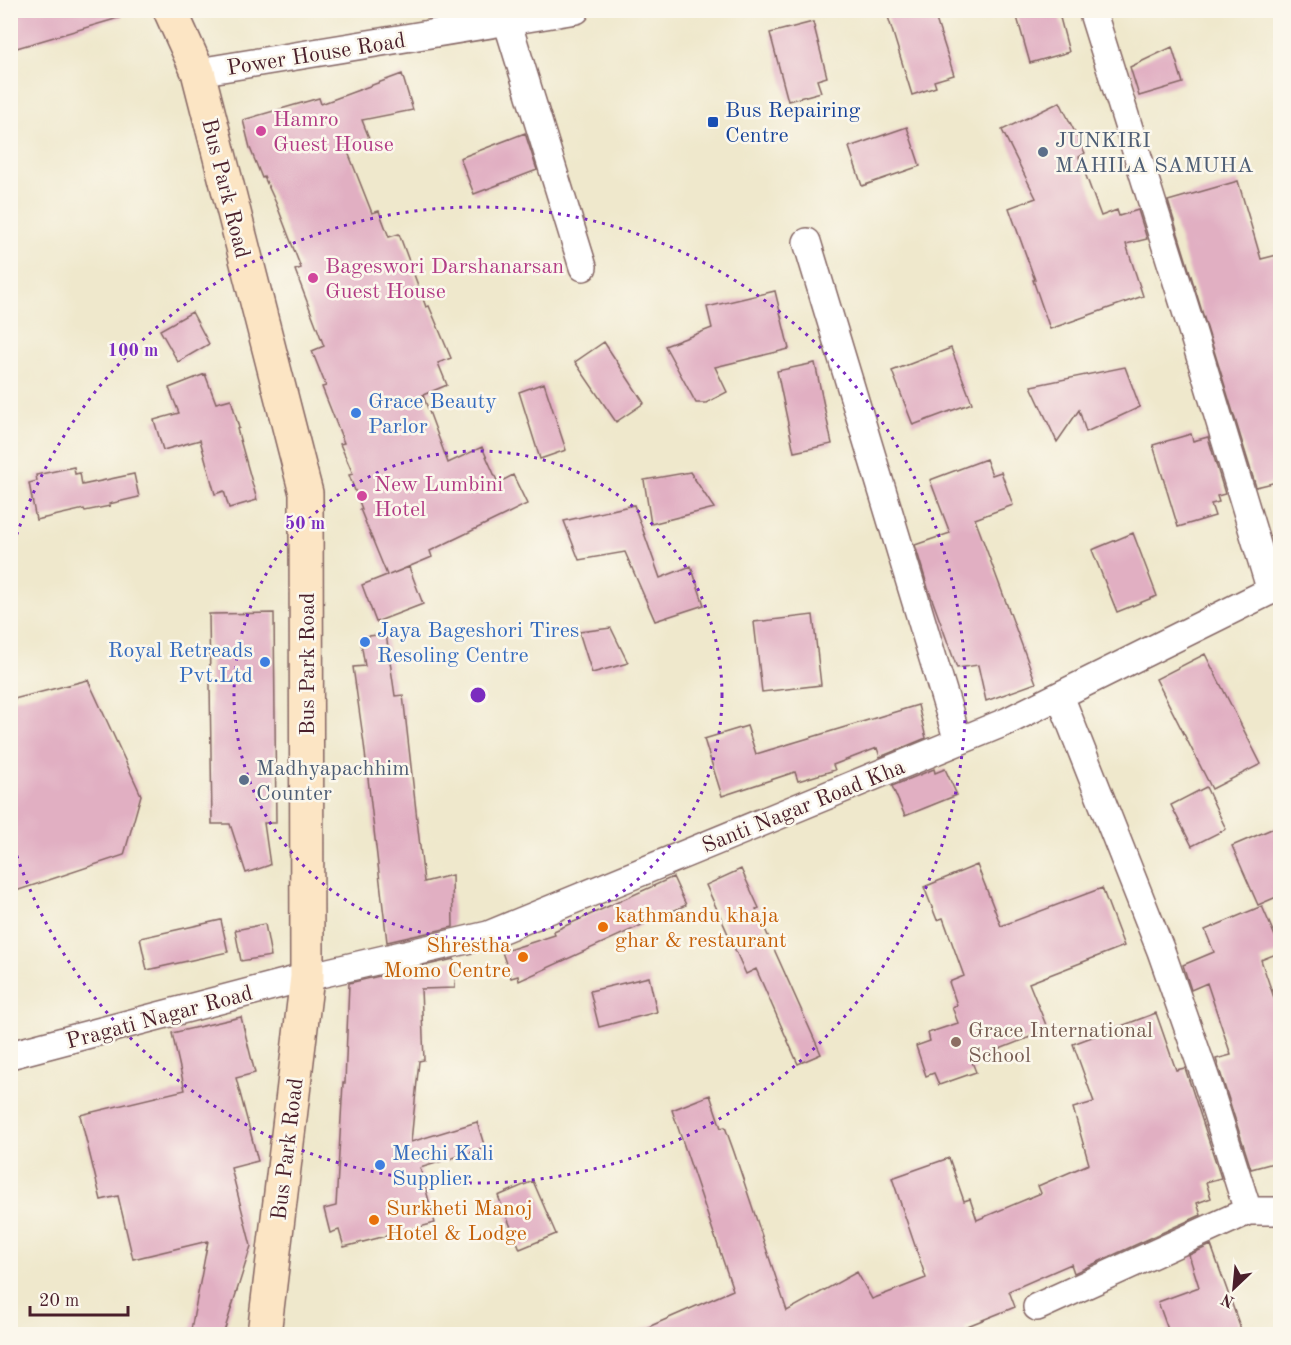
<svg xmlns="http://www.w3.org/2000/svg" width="1291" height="1345" font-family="'Old Standard TT',serif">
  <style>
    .building { fill: #e1afc2 }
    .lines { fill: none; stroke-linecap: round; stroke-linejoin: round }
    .street-casing { stroke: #846563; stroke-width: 30 }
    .secondary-casing { stroke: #846563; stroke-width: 36 }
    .street { stroke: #fff; stroke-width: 27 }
    .secondary { stroke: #fce5c4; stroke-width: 33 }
    .ring { fill: none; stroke: #7b2cbf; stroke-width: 3; stroke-dasharray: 3 6 }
    .transit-dot { fill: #1a4fb4; stroke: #fbf7ec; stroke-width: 2 }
    .hotel-dot { fill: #d1479c; stroke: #fbf7ec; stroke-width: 2 }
    .service-dot { fill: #5c6f8a; stroke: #fbf7ec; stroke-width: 2 }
    .shop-dot { fill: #3f7fe0; stroke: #fbf7ec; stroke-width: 2 }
    .food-dot { fill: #e8710a; stroke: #fbf7ec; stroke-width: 2 }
    .education-dot { fill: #8d6e63; stroke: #fbf7ec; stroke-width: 2 }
    .labels { text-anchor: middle; stroke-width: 5; stroke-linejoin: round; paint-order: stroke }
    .street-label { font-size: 22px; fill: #4a1f2b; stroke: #fbf7ec }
    .transit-label { font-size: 22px; fill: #164399; stroke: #fbf7ec; text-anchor: start }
    .hotel-label { font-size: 22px; fill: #b23c85; stroke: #fbf7ec; text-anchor: start }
    .service-label { font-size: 22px; fill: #4e5e75; stroke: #fbf7ec; text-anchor: start }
    .shop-label { font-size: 22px; fill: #366cbe; stroke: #fbf7ec; text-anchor: start }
    .food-label { font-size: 22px; fill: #c56008; stroke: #fbf7ec; text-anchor: start }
    .education-label { font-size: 22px; fill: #785e54; stroke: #fbf7ec; text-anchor: start }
    .centre { fill: #7b2cbf; stroke: #fbf7ec; stroke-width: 3 }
    .ring-label { font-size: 18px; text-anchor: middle; font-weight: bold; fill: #7b2cbf; stroke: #fbf7ec; stroke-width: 5; stroke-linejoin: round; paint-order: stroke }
  </style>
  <rect width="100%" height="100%" fill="#fbf7ec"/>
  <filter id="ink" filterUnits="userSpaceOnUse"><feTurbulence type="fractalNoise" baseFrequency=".0167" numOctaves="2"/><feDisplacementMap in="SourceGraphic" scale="12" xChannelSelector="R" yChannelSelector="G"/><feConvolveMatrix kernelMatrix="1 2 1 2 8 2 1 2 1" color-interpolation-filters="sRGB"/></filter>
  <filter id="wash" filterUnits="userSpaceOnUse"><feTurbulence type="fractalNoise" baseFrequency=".008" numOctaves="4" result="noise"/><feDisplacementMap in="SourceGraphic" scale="24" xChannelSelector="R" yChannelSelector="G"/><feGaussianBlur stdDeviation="1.35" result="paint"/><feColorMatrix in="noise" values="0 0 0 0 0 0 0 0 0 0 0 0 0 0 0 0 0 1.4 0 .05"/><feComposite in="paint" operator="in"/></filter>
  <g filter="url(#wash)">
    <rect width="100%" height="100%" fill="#efe8cc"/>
    <g id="blocks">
      <!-- building -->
      <path class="building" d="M10,10h111l1,7 -112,33z
        M886,10h47l21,65 -20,6 2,6 -24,8z
        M1015,10h43l11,42 -39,11z
        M813,22l14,55 -10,3 4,12 -33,9 -18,-68z
        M1172,47l11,36 -44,13 -9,-29z
        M402,74l11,36 -51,10 7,18 -23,9 26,66 7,-2 10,26 10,-3 27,73 3,-1 22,52 -13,5 9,22 -24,10 25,68 34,-16 16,36 15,-8 14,29 -97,47 2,6 -43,18 20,-8 14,37 -47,18 -14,-37 25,-10 -27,-66h2l-13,-34 4,-1 -13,-30 4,-1 -22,-56 4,-1 -14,-35 12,-5 -29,-76 6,-2 -25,-65 -12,-26 -2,1 -12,-30 -7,-28 76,-22 2,6z
        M1060,102l25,51 -6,4 22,59 16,-6 2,6 19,-6 9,29 -21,5 17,52 -93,33 -17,-49h2l-26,-72 27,-10 -34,-68z
        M907,127l13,39 -58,20 -13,-39z
        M525,133l12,37 -63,24 -14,-36z
        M1238,181l23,78 20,-5v227l-25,6 -88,-286z
        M775,291l14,58 -74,18 12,25 -21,11h-10l-31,-57 47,-18 -5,-21z
        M192,312l17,32 -31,18 -18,-32z
        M604,342l40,61 -28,19 -41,-60z
        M951,348l21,55 -59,22 -21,-54z
        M815,363l17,81 -38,8 -17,-81z
        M1125,367l15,40 -54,25 -7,-22 -22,32 -26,-56z
        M205,374l11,29 15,-4 8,29 -2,1 20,71 -28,8 -5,-17 -9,3 -15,-54 -37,10 -9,-30 25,-7 -10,-25z
        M544,383l22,67 -26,9 -21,-67z
        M1191,434l2,7 15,-4 17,57 -8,2 2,6 -8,2 4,12 -37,11 -25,-82z
        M986,459l6,16 9,-3 12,33 -38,14 61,164 -50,18 -8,-36 -21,3 -29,-80 -13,-43 35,-12 -20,-53z
        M74,467l1,7 5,-1 2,12 52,-11 5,23 -30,7 1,2 -25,5 -1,-2 -48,11 -7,-37 8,-2 -1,-6z
        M690,472l24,36 -63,16 -7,-44z
        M634,505l26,73 31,-12 13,39 -49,16 -30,-69 -46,8 -15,-39z
        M1133,533l24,63 -40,16 -25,-62z
        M274,613l2,210h-12l6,42 -24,8 -16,-49h-18l-3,-210z
        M813,615l8,70 -59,7 -8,-70z
        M611,628l17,35 -36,10 -13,-41z
        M386,634l9,62 8,-1 21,187 28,-7 1,52 -66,15 -23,-198 -11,-77 12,-1 -5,-29z
        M1205,654l56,110 -49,25 -56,-110z
        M88,680l53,115 -17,60 -114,38v-193z
        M918,705l8,33 -46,19 -3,-9 -44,17 2,5 -37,11 -3,-9 -73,24 -18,-57 43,-13 9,28z
        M934,769l1,4 10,-4 12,26 -52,21 -13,-30z
        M1206,787l20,42 -34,17 -21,-41z
        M1281,825v70l-23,10 -26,-59z
        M977,865l24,61 101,-38 22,58 -95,37 19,47 -61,24 1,2 -16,6 4,10 -37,13 -5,-12 -8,3 -10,-30 14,-5 -2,-8 30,-10 -6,-16 5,-2 -8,-23 15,-6 -21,-58 -6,2 -13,-33z
        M741,869l18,39 -3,1 65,145 -23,10 -42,-95 -10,5 -40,-89z
        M673,877l13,28 -167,76 -1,-5 -7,2 -9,-26 53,-17 -1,-4z
        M1262,906l19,44v2l-20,8 20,58v143l-30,8 -35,-110 15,-4 -24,-72 -16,7 -8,-25 31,-13 -9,-22z
        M221,920l7,32 -81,18 -7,-32z
        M265,924l6,32 -30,5 -6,-31z
        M454,959l1,29 -34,1 3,71 -5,1 -8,81 66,-20 8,26 -65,20 15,55 -91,24 -5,-17 -9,3 -6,-24 12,-3 7,-123h2l4,-100z
        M649,977l8,35 -58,15 -9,-36z
        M1156,1013l20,57 9,-2 36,110 -15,4 5,16 -14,5 4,12 -127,58 -3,-9 -62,27 6,16 -50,20 3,8h-338l103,-45 -61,-180 38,-15 11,33 4,-1 9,25 53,159 70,-39 15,27 54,-21 -34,-100 57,-20 15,43 6,-2 7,21 64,-27 -3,-7 51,-22 -16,-56 21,-6 -21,-58z
        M241,1017l14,56 -19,5 22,83 -27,7 20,78 -28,89h-33l18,-94 -75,18 -15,-63 -17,4 -21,-85 105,-25 -13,-57z
        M533,1181l23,53 -36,15 -22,-53z
        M1211,1245l32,90h-73l-12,-33 41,-15 -10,-32z"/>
    </g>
  </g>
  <g filter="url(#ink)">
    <use href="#blocks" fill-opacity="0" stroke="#846563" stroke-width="1.5"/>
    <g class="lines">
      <defs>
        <path id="street" d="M1092,10l101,323 78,258
          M507,21l76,246
          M198,72l378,-62
          M807,242l151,499
          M10,1055l297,-78 181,-42 520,-214 272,-135
          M1248,1211h32
          M1037,1307l211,-96 -40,-126 -47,-134 -101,-255"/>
        <path id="secondary" d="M170,10l28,62 108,421 1,484 -43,357"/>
      </defs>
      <!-- street casing -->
      <use href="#street" class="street-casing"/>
      <!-- secondary casing -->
      <use href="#secondary" class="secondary-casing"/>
      <!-- street -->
      <use href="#street" class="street"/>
      <!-- secondary -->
      <use href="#secondary" class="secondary"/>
    </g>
  </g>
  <!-- distance rings -->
  <g class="ring">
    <circle cx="478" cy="695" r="244"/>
    <path d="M11 552A488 488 0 1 1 11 838"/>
  </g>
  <!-- markers -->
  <rect class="transit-dot" x="707" y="116" width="12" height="12" rx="3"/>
  <g class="hotel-dot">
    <circle cx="261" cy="131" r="6"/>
    <circle cx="313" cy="278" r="6"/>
    <circle cx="362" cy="496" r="6"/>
  </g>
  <g class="service-dot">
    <circle cx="1043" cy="152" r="6"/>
    <circle cx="244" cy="780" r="6"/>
  </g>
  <g class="shop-dot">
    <circle cx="356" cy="413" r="6"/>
    <circle cx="365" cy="642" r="6"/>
    <circle cx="265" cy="662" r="6"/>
    <circle cx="380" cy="1165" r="6"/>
  </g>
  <g class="food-dot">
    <circle cx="603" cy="927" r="6"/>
    <circle cx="523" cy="957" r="6"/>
    <circle cx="374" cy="1220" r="6"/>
  </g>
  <circle class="education-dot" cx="956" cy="1042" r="6"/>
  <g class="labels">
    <!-- street labels -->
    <g class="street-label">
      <text transform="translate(316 53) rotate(-9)" y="8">Power House Road</text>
      <text transform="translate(227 188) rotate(76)" y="8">Bus Park Road</text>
      <text transform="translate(306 664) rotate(-90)" y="8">Bus Park Road</text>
      <text transform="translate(803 805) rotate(-22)" y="8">Santi Nagar Road Kha</text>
      <text transform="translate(159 1016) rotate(-15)" y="8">Pragati Nagar Road</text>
      <text transform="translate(286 1149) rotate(-83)" y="8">Bus Park Road</text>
    </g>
    <!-- transit labels -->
    <g class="transit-label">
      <text x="725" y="117">Bus Repairing<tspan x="725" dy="25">Centre</tspan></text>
    </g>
    <!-- hotel labels -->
    <g class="hotel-label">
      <text x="273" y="126">Hamro<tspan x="273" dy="25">Guest House</tspan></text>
      <text x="325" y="273">Bageswori Darshanarsan<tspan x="325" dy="25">Guest House</tspan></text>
      <text x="374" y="491">New Lumbini<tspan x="374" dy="25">Hotel</tspan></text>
    </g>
    <!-- service labels -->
    <g class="service-label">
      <text x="1055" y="147">JUNKIRI<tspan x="1055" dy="25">MAHILA SAMUHA</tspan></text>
      <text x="256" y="775">Madhyapachhim<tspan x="256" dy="25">Counter</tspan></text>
    </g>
    <!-- shop labels -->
    <g class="shop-label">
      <text x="368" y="408">Grace Beauty<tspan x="368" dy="25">Parlor</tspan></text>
      <text x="377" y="637">Jaya Bageshori Tires<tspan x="377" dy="25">Resoling Centre</tspan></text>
      <text x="253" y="657" text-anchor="end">Royal Retreads<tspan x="253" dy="25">Pvt.Ltd</tspan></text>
      <text x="392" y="1160">Mechi Kali<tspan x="392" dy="25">Supplier</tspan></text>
    </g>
    <!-- food labels -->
    <g class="food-label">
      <text x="615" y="922">kathmandu khaja<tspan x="615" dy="25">ghar &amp; restaurant</tspan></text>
      <text x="511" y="952" text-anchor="end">Shrestha<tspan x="511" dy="25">Momo Centre</tspan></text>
      <text x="386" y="1215">Surkheti Manoj<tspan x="386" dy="25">Hotel &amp; Lodge</tspan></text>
    </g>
    <!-- education labels -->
    <g class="education-label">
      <text x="968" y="1037">Grace International<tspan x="968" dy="25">School</tspan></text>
    </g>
  </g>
  <circle cx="478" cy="695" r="9" class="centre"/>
  <g class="ring-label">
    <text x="133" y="356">100 m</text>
    <text x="305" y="529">50 m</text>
  </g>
  <!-- margin -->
  <rect width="1291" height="1345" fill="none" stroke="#fbf7ec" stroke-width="36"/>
  <!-- north arrow -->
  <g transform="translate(1234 1288) rotate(206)" stroke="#fbf7ec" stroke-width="4.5" paint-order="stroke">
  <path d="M0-4.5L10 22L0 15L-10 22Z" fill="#4a1f2b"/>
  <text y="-9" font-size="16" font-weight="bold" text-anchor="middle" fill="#4a1f2b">N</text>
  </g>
  <!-- scale -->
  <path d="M30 1306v9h98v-9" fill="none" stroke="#4a1f2b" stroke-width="3"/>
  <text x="39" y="1306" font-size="18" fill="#4a1f2b" stroke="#fbf7ec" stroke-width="4.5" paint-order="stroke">20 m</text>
</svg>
